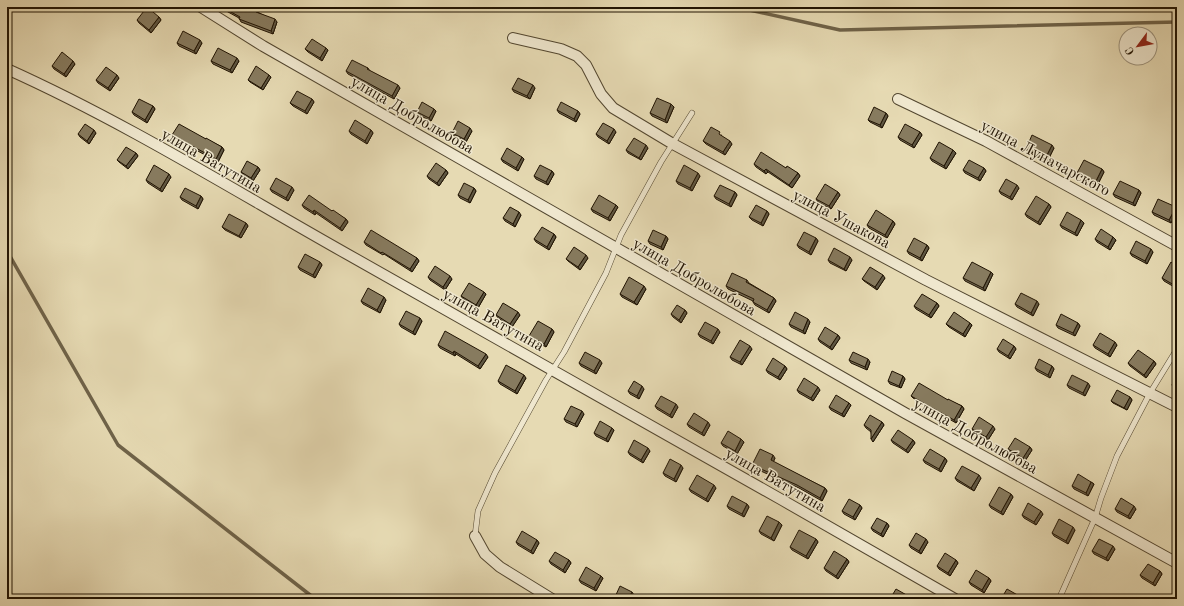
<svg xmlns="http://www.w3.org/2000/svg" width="1184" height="606" font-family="'Old Standard TT',serif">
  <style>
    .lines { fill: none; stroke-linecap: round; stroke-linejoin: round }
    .stream { stroke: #6f6349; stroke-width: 3.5 }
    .service-casing { stroke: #52462f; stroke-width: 6 }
    .minor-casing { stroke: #52462f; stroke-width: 12 }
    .service { stroke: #efe7ce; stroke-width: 5 }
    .minor { stroke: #efe7ce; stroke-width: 10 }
    .wall { fill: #746a52; stroke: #211403 }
    .shaded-wall { fill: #5e5642; stroke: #211403 }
    .building { fill: #877b5f; stroke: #211403 }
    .labels { text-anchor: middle; stroke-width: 3; stroke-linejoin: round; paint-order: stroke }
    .street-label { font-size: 16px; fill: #211403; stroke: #efe7ce }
  </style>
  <rect width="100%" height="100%" fill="#e6dab3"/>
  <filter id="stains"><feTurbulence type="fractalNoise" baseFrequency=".005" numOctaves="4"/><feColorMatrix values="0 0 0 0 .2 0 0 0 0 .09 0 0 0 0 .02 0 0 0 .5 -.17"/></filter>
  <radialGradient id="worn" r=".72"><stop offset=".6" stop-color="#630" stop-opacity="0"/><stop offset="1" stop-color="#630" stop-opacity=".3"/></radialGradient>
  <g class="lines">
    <!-- stream -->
    <path class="stream" d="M736,7l104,23 337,-8
      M7,251l111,194 196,153 -1,1"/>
    <defs>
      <path id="service" d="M475,536l3,-25 17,-38 51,-93 18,-28 42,-79 15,-38 40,-73 31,-49
        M1059,599l36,-81 6,-20 16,-42 33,-63 27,-44"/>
      <path id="minor" d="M201,7l62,39 642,367 272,150
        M513,38l48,11 16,7 9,9 15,29 12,14 60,36 253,136 251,127
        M7,69c118,53 228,122 340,185 204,114 406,229 608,345
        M898,99l88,42 191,105
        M475,536l10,18 15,13 52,32"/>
    </defs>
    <!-- service casing -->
    <use href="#service" class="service-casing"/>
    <!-- minor casing -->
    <use href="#minor" class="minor-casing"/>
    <!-- service -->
    <use href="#service" class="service"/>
    <!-- minor -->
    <use href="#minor" class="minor"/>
  </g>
  <!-- wall -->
  <path class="wall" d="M219,7h31l7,3 2,3 18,9 -4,12 -32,-12 -2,-4z
    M159,17l2,3 -10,13 -12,-10 -2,-3z
    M177,43h25l-6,11 -17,-8z
    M326,48l2,2 -6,11 -14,-9 -3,-3z
    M211,61h28l-7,12 -19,-9z
    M75,64l-9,13 -12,-8 -2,-3z
    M368,68l2,3 30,17 -6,11 -46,-25 -2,-3z
    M271,77l-8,13 -13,-8 -2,-2z
    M119,78l-9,13 -12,-8 -2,-3z
    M535,88l-5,11 -16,-7 -2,-3z
    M312,99l2,3 -7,12 -14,-8 -3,-3z
    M153,106l2,3 -8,14 -13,-8 -2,-3z
    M674,107l-7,16 -15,-7 -2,-3z
    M434,109l2,2 -5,10 -12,-6 -2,-3z
    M557,110l21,1 2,3 -4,8 -17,-9z
    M886,113l2,3 -6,12 -12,-6 -2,-2z
    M371,130l2,3 -6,11 -16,-10 -2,-3z
    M472,131l-6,11 -12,-6 -2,-3z
    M616,132l-7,12 -11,-7 -2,-3z
    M920,132l2,3 -8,13 -14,-8 -2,-3z
    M96,133l-7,11 -9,-7 -2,-3z
    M172,135l34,4 16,8 2,3 -6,12 -44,-24z
    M722,135l-1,1 11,8 -7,11 -19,-11 -3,-3z
    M648,148l-7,12 -13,-7 -2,-3z
    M1054,148l-7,14 -19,-10 -2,-3z
    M953,150l3,3 -10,16 -14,-8 -2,-3z
    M136,153l2,3 -10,13 -9,-7 -2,-2z
    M501,159h23l-6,12 -15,-9z
    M754,164l32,4 12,5 2,3 -8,12 -24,-16 -2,2 -10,-7z
    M258,167l2,3 -7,11 -10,-6 -2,-3z
    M984,168l2,3 -6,10 -15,-8 -2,-3z
    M1102,169l2,3 -7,14 -18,-10 -2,-3z
    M446,170l2,3 -9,13 -10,-7 -2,-3z
    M552,171l2,3 -6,11 -12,-6 -2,-3z
    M700,176l-8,15 -14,-7 -2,-3z
    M171,177l-9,15 -14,-9 -2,-3z
    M474,188l2,3 -6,12 -10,-5 -2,-3z
    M1019,188l-7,12 -11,-6 -2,-3z
    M270,189l24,1 -6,11 -16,-9z
    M1139,190l2,3 -6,13 -20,-9 -2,-3z
    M735,192l2,3 -6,12 -15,-8 -2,-3z
    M838,192l2,3 -9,14 -13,-7 -2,-3z
    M201,196l2,3 -5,10 -16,-9 -2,-3z
    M1049,204l2,3 -11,18 -13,-8 -2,-3z
    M302,205l30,6 14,8 2,3 -6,9 -26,-18 -1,2 -11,-7z
    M616,205l2,2 -8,14 -17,-9 -2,-3z
    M1176,207l1,2v3l-6,11 -17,-8 -2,-3z
    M767,211l2,3 -6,12 -11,-6 -3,-3z
    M521,215l-6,12 -10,-6 -2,-3z
    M893,221l2,3 -8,14 -18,-10 -2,-3z
    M246,223l2,3 -7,12 -16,-8 -3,-3z
    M1084,223l-7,13 -15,-8 -2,-3z
    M554,234l2,3 -7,13 -13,-8 -2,-3z
    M666,236l2,3 -5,11 -13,-6 -2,-3z
    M1113,237l3,3 -6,10 -13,-8 -2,-3z
    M816,238l2,3 -7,14 -12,-7 -2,-3z
    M364,242l53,16 2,3 -7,11 -28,-18 -1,1 -17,-10z
    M927,245l2,3 -7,13 -13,-7 -2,-3z
    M1153,252l-6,12 -15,-8 -2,-3z
    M588,258l-8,12 -12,-9 -2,-2z
    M828,260h24l-6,11 -16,-8z
    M320,262l2,3 -7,13 -15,-8 -2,-3z
    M1177,266v20l-1,2 -12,-7 -2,-3z
    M993,274l-8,17 -20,-10 -2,-3z
    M428,277l24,2 -7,11 -15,-10z
    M885,278l-8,12 -13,-9 -2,-2z
    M747,280l2,3 25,15 2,3 -7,12 -14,-8 -2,-3v-1l-25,-12 -2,-3z
    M646,289l-9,16 -15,-8 -2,-3z
    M486,294l-8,14 -15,-9 -2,-3z
    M386,300l-6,13 -17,-9 -2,-3z
    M937,303l2,3 -8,12 -15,-9 -2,-3z
    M1015,304h24l-6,12 -16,-9z
    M685,310l2,3 -6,10 -8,-6 -2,-3z
    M496,315h24l-8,12 -14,-9z
    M422,321l-7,14 -14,-8 -2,-3z
    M810,322l-5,12 -14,-7 -2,-3z
    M1078,323l2,3 -5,10 -17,-8 -2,-3z
    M946,324l26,1 -7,12 -16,-10z
    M552,329l2,3 -8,15 -15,-8 -2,-3z
    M720,332l-7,12 -13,-7 -2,-3z
    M838,335l2,3 -8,12 -12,-8 -2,-3z
    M438,345l50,12 -8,12 -24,-15 -1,2 -15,-8z
    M1093,345h24l-7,12 -15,-9z
    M1014,346l2,3 -6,10 -11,-7 -2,-3z
    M752,349l-10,16 -10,-5 -2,-3z
    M849,360l21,2 -3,8 -16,-7z
    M1154,361l2,3 -10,14 -16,-12 -2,-3z
    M579,363h23l-6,11 -15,-8z
    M785,366l2,3 -7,11 -12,-7 -2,-3z
    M1052,366l2,3 -4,9 -13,-7 -2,-3z
    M903,376l2,3 -4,9 -11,-4 -2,-3z
    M1177,377v13l-3,-2 -2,-3z
    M526,378l-9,16 -17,-10 -2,-3z
    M1067,385l23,1 -5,10 -16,-8z
    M644,389l-5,10 -9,-5 -2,-3z
    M797,390h23l-7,11 -14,-8z
    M911,396l37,4 14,6 2,3 -8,14 -43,-25z
    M1130,397l2,3 -5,10 -14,-7 -2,-2z
    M849,403l2,2 -7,12 -13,-7 -2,-3z
    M655,406l23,1 -6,11 -15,-9z
    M584,414l-7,13 -11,-5 -2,-3z
    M882,422l2,3 -11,17 -2,-10 -5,-4 -2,-3z
    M687,424l23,1 -6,11 -15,-9z
    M972,429h23l-7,11 -14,-8z
    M614,430l-6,12 -12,-6 -2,-3z
    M741,439l3,3 -7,12 -14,-8 -2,-3z
    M891,440h22l2,3 -7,10 -15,-10z
    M1030,447l2,3 -7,11 -15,-9 -2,-3z
    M650,451l-7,12 -13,-8 -2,-3z
    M775,458l-2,4 52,26 2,3 -5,10 -23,-13 -45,-20 -2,-3z
    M945,458l2,3 -6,11 -16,-9 -2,-3z
    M683,468l-7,14 -11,-6 -2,-3z
    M955,478h26l-7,13 -17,-10z
    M1091,482l3,2 -6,12 -14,-7 -2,-3z
    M716,488l-8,14 -17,-10 -2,-3z
    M1011,494l2,3 -10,18 -12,-7 -2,-3z
    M747,504l2,3 -5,10 -15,-8 -2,-3z
    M860,505l2,3 -7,12 -11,-6 -2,-3z
    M1115,509h21l-6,10 -13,-7z
    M1043,514l-7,11 -12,-7 -2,-3z
    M779,522l3,3 -8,16 -13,-7 -2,-3z
    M887,523l2,3 -6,11 -10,-6 -2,-3z
    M1075,530l-7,14 -14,-8 -2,-3z
    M816,539l2,3 -10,17 -16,-9 -2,-3z
    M537,540l2,3 -6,11 -15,-9 -2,-3z
    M928,542l-7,12 -10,-6 -2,-3z
    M1115,549l-7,12 -14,-7 -2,-3z
    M847,559l2,3 -11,17 -12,-8 -2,-3z
    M569,560l2,3 -6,10 -14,-9 -2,-3z
    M956,560l2,3 -8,13 -11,-7 -2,-3z
    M1160,571l2,3 -7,12 -13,-8 -2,-3z
    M601,576l2,2 -7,13 -15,-8 -2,-3z
    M989,578l2,3 -7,12 -13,-8 -2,-3z"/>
  <!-- shaded-wall -->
  <path class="shaded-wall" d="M159,17l2,3 -10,13 -2,-3z
    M275,19l2,3 -4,12 -2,-3z
    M200,40l2,3 -6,11 -2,-3z
    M326,48l2,2 -6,11 -2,-3z
    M237,58l2,3 -7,12 -2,-3z
    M73,61l2,3 -9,13 -2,-3z
    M117,75l2,3 -9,13 -2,-3z
    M269,75l2,2 -8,13 -2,-2z
    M398,85l2,3 -6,11 -2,-3z
    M533,85l2,3 -5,11 -3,-3z
    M312,99l2,3 -7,12 -2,-3z
    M671,104l3,3 -7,16 -2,-3z
    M153,106l2,3 -8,14 -2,-3z
    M434,109l2,2 -5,10 -2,-3z
    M578,111l2,3 -4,8 -2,-3z
    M886,113l2,3 -6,12 -2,-3z
    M470,128l2,3 -6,11 -2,-3z
    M614,129l2,3 -7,12 -2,-3z
    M94,130l2,3 -7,11 -2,-3z
    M371,130l2,3 -6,11 -2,-3z
    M920,132l2,3 -8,13 -2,-3z
    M730,141l2,3 -7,11 -2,-3z
    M646,145l2,3 -7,12 -2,-2z
    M1052,145l2,3 -7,14 -2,-3z
    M222,147l2,3 -6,12 -2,-3z
    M953,150l3,3 -10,16 -2,-3z
    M136,153l2,3 -10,13 -2,-3z
    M522,157l2,2 -6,12 -2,-3z
    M258,167l2,3 -7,11 -2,-3z
    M984,168l2,3 -6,10 -2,-3z
    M766,169l2,3 -2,2 -2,-3z
    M1102,169l2,3 -7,14 -2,-3z
    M446,170l2,3 -9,13 -2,-3z
    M552,171l2,3 -6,11 -2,-3z
    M698,173l2,3 -8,15 -2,-3z
    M798,173l2,3 -8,12 -3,-3z
    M169,174l2,3 -9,15 -2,-3z
    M1017,185l2,3 -7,12 -2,-3z
    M292,187l2,3 -6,11 -2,-3z
    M474,188l2,3 -6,12 -2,-3z
    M1139,190l2,3 -6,13 -2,-3z
    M735,192l2,3 -6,12 -2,-3z
    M838,192l2,3 -9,14 -2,-3z
    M201,196l2,3 -5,10 -2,-3z
    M1049,204l2,3 -11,18 -2,-3z
    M616,205l2,2 -8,14 -2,-3z
    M1176,207l1,2v3l-6,11 -2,-3z
    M314,210l2,3 -1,2 -2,-3z
    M767,211l2,3 -6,12 -2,-3z
    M519,212l2,3 -6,12 -2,-3z
    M346,219l2,3 -6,9 -2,-3z
    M1081,220l3,3 -7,13 -2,-3z
    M893,221l2,3 -8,14 -2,-3z
    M246,223l2,3 -7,12 -2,-2z
    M554,234l2,3 -7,13 -2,-3z
    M666,236l2,3 -5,11 -2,-3z
    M1113,237l3,3 -6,10 -2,-3z
    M816,238l2,3 -7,14 -2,-3z
    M927,245l2,3 -7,13 -2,-3z
    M1151,249l2,3 -6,12 -2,-3z
    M586,255l2,3 -8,12 -2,-3z
    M850,257l2,3 -6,11 -2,-2z
    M417,258l2,3 -7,11 -2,-3z
    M320,262l2,3 -7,13 -2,-3z
    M991,272l2,2 -8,17 -2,-3z
    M883,275l2,3 -8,12 -2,-3z
    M450,276l2,3 -7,11 -2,-3z
    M1177,279v7l-1,2 -2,-3z
    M644,286l2,3 -9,16 -3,-3z
    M484,292l2,2 -8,14 -2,-3z
    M384,297l2,3 -6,13 -3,-3z
    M774,298l2,3 -7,12 -2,-3z
    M1037,301l2,3 -6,12 -2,-3z
    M937,303l2,3 -8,12 -2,-3z
    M685,310l2,3 -6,10 -2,-3z
    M518,312l2,3 -8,12 -2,-3z
    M420,318l2,3 -7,14 -2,-3z
    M808,319l2,3 -5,12 -2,-3z
    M970,323l2,2 -7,12 -2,-3z
    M1078,323l2,3 -5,10 -2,-3z
    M552,329l2,3 -8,15 -2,-3z
    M718,329l2,3 -7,12 -2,-3z
    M838,335l2,3 -8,12 -2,-3z
    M1115,342l2,3 -7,12 -2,-3z
    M750,346l2,3 -10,16 -2,-3z
    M1014,346l2,3 -6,10 -2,-3z
    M454,351l2,3 -1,2 -2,-3z
    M486,354l2,3 -8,12 -2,-3z
    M868,359l2,3 -3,8 -2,-3z
    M600,360l2,3 -6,11 -2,-3z
    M1154,361l2,3 -10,14 -2,-3z
    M785,366l2,3 -7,11 -2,-3z
    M1052,366l2,3 -4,9 -2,-3z
    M524,375l2,3 -9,16 -2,-3z
    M903,376l2,3 -4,9 -2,-2z
    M1088,383l2,3 -5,10 -2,-3z
    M642,386l2,3 -5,10 -2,-3z
    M818,387l2,3 -7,11 -2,-3z
    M1130,397l2,3 -5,10 -3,-2z
    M849,403l2,2 -7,12 -2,-3z
    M676,404l2,3 -6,11 -2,-3z
    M962,406l2,3 -8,14 -2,-3z
    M582,411l2,3 -7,13 -2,-3z
    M708,422l2,3 -6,11 -2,-3z
    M882,422l2,3 -11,17 -2,-3z
    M993,426l2,3 -7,11 -2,-3z
    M612,428l2,2 -6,12 -2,-3z
    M741,439l3,3 -7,12 -2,-3z
    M913,440l2,3 -7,10 -2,-3z
    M1030,447l2,3 -7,11 -2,-3z
    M648,448l2,3 -7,12 -2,-3z
    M773,455l2,3 -2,5 -2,-3z
    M945,458l2,3 -6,11 -2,-3z
    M681,465l2,3 -7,14 -2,-3z
    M979,475l2,3 -7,13 -3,-3z
    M1091,482l3,2 -6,12 -2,-3z
    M714,485l2,3 -8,14 -2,-3z
    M825,488l2,3 -5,10 -2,-3z
    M1011,494l2,3 -10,18 -2,-3z
    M747,504l2,3 -5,10 -2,-3z
    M860,505l2,3 -7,12 -2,-3z
    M1134,506l2,3 -6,10 -2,-3z
    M1041,511l2,3 -7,11 -2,-3z
    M779,522l3,3 -8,16 -3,-3z
    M887,523l2,3 -6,11 -2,-3z
    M1073,527l2,3 -7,14 -2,-3z
    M816,539l2,3 -10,17 -2,-3z
    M926,539l2,3 -7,12 -2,-3z
    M537,540l2,3 -6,11 -2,-3z
    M1113,546l2,3 -7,12 -2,-3z
    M847,559l2,3 -11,17 -2,-3z
    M569,560l2,3 -6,10 -2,-3z
    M956,560l2,3 -8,13 -2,-3z
    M1160,571l2,3 -7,12 -2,-3z
    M601,576l2,2 -7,13 -2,-3z
    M989,578l2,3 -7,12 -2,-3z
    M632,592l2,3 -3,4h-3z"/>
  <!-- building -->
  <path class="building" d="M147,7l12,10 -10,13 -12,-10z
    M222,7h28l7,3 -1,2 19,7 -4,12 -32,-12 1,-2z
    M183,31l17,9 -6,11 -17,-8z
    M312,39l14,9 -6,10 -15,-9z
    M218,48l19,10 -7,12 -19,-9z
    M62,52l11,9 -9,13 -12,-8z
    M352,60l16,8 -1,1 31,16 -6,11 -46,-25z
    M256,66l13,9 -8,13 -13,-8z
    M106,67l11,8 -9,13 -12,-8z
    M518,78l15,7 -6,11 -15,-7z
    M297,91l15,8 -7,12 -15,-8z
    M657,98l14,6 -6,16 -15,-7z
    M139,99l14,7 -8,14 -13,-8z
    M422,102l12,7 -5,9 -12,-6z
    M561,102l17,9 -4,8 -17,-9z
    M874,107l12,6 -6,12 -12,-5z
    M355,120l16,10 -6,11 -16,-10z
    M458,121l12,7 -6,11 -12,-6z
    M603,123l11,6 -7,12 -11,-7z
    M85,124l9,6 -7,11 -9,-7z
    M179,124l27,15v-1l16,9 -6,12 -44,-24z
    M905,124l15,8 -8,13 -14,-8z
    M711,127l9,5 -1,2 11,7 -7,11 -20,-11z
    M1032,135l20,10 -7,14 -19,-10z
    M634,138l12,7 -7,13 -13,-8z
    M939,142l14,8 -9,16 -14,-8z
    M126,147l10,6 -10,13 -9,-6z
    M507,148l15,9 -6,11 -15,-9z
    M761,152l25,16 1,-2 11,7 -9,12 -23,-16 -2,2 -10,-7z
    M969,160l15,8 -6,10 -15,-8z
    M1084,160l18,9 -7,14 -18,-10z
    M247,161l11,6 -7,11 -10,-6z
    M436,163l10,7 -9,13 -10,-7z
    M154,165l15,9 -9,15 -14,-9z
    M540,165l12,6 -6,11 -12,-6z
    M684,165l14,8 -8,15 -14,-7z
    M276,178l16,9 -6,11 -16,-9z
    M1006,179l11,6 -7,12 -11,-6z
    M1120,181l19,9 -6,13 -20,-9z
    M464,183l10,5 -6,12 -10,-5z
    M825,184l13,8 -9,14 -13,-7z
    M720,185l15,7 -6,12 -15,-8z
    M185,188l16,8 -5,10 -16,-9z
    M309,195l23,16 1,-1 13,9 -6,9 -26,-18 -1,2 -11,-7z
    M599,195l17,10 -8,13 -17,-9z
    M1036,196l13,8 -11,18 -13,-8z
    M1158,199l18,8 -7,13 -17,-8z
    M756,205l11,6 -6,12 -12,-6z
    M510,207l9,5 -6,12 -10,-6z
    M876,210l17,11 -8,14 -18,-10z
    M1067,212l14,8 -6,13 -15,-8z
    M229,214l17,9 -7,13 -17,-9z
    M542,227l12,7 -7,13 -13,-8z
    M1101,229l12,8 -5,10 -13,-8z
    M371,230l46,28 -7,11 -28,-17 -1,1 -17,-11z
    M653,230l13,6 -5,11 -13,-6z
    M804,232l12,6 -7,14 -12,-7z
    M914,238l13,7 -7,13 -13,-7z
    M1136,241l15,8 -6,12 -15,-8z
    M574,247l12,8 -8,12 -12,-8z
    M834,248l16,9 -6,12 -16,-9z
    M305,254l15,8 -7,13 -15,-8z
    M972,262l19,10 -8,16 -20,-10z
    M1171,262l6,4v13l-3,6 -12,-7z
    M435,266l15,10 -7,11 -15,-10z
    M870,267l13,8 -8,12 -13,-8z
    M732,273l15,7 -1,2 28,16 -7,12 -14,-8 1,-3 -28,-13z
    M629,277l15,9 -10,16 -14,-8z
    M469,283l15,9 -8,13 -15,-9z
    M368,288l16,9 -7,13 -16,-9z
    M1021,293l16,8 -6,12 -16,-9z
    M922,294l15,9 -8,12 -15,-9z
    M503,303l15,9 -8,12 -14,-9z
    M677,305l8,5 -6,10 -8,-6z
    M406,311l14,7 -7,14 -14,-8z
    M795,312l13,7 -5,12 -14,-7z
    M954,312l16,11 -7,11 -17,-10z
    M1061,314l17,9 -5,10 -17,-8z
    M538,321l14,8 -8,15 -15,-8z
    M705,322l13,7 -7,12 -13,-7z
    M825,327l13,8 -8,12 -12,-8z
    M445,331l41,23 -8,12 -24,-15 -1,2 -15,-8z
    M1100,333l15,9 -7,12 -15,-9z
    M1003,339l11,7 -6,10 -11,-7z
    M740,340l10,6 -10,16 -10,-5z
    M1138,350l16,11 -10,14 -16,-12z
    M585,352l15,8 -6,11 -15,-8z
    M853,352l15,7 -3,8 -16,-7z
    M773,358l12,8 -7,11 -12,-7z
    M1039,359l13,7 -4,9 -13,-7z
    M506,365l18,10 -9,16 -17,-10z
    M892,371l11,5 -4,10 -11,-5z
    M1072,375l16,8 -5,10 -16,-8z
    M1177,377v11l-5,-3z
    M804,378l14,9 -7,11 -14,-8z
    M634,381l8,5 -5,10 -9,-5z
    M919,383l29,17v-1l14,7 -8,14 -43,-24z
    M1117,390l13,7 -6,11 -13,-7z
    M836,395l13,8 -7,11 -13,-7z
    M661,396l15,8 -6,11 -15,-9z
    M571,406l11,5 -7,13 -11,-5z
    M694,413l14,9 -6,11 -15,-9z
    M870,415l12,7 -11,17v-9l-7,-5z
    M979,417l14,9 -7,11 -14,-8z
    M600,421l12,7 -6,11 -12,-6z
    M898,430l15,10 -7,10 -15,-10z
    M728,431l13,8 -6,12 -14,-8z
    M1015,438l15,9 -7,11 -15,-9z
    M634,440l14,8 -7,12 -13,-8z
    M760,449l13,6 -2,5 54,28 -5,10 -23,-13 -45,-20z
    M930,449l15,9 -6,11 -16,-9z
    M670,459l11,6 -7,14 -11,-6z
    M962,466l17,9 -8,13 -16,-10z
    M1078,474l13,8 -5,11 -14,-7z
    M697,475l17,10 -8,14 -17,-10z
    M999,487l12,7 -10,18 -12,-7z
    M732,496l15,8 -5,10 -15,-8z
    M1121,498l13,8 -6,10 -13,-7z
    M849,499l11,6 -7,12 -11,-6z
    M1028,503l13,8 -7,11 -12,-7z
    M767,516l12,6 -8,16 -12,-7z
    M877,518l10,5 -6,11 -10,-6z
    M1059,519l14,8 -7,14 -14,-8z
    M799,530l17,9 -10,17 -16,-9z
    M522,531l15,9 -6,11 -15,-9z
    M916,533l10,6 -7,12 -10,-6z
    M1099,539l14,7 -7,12 -14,-7z
    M834,551l13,8 -11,17 -12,-8z
    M555,552l14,8 -6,10 -14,-9z
    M945,553l11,7 -8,13 -11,-7z
    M1148,564l12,7 -7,12 -13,-8z
    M586,567l15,9 -7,12 -15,-8z
    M976,570l13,8 -7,12 -13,-8z
    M620,586l12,6 -4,7h-9l-4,-2z
    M896,589l14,8 -1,2h-19z
    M1007,589l14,8 -1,2h-19z
    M1177,589v10l-4,-3z"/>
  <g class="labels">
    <!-- street labels -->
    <g class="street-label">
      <text transform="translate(413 114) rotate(30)" y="6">улица Добролюбова</text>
      <text transform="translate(1046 157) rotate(28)" y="6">улица Луначарского</text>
      <text transform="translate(212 160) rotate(30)" y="6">улица Ватутина</text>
      <text transform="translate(842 218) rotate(28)" y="6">улица Ушакова</text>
      <text transform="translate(695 276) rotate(30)" y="6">улица Добролюбова</text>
      <text transform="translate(494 319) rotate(29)" y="6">улица Ватутина</text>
      <text transform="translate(976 435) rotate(29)" y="6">улица Добролюбова</text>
      <text transform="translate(776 479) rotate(30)" y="6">улица Ватутина</text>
    </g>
  </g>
  <!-- margin -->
  <rect width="1184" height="606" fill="none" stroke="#e6dab3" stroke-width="24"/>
  <rect x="8" y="8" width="1168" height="590" fill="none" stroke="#211403" stroke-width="2"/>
  <rect x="12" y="12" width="1160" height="582" fill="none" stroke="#211403"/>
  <!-- north arrow -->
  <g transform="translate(1138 46) rotate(238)"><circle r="19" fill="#efe7ce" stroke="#9d937d"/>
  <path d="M0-3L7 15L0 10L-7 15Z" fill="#8f2418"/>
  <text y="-6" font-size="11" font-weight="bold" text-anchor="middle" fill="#211403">С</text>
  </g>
  <rect width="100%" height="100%" filter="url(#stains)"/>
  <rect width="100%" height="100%" fill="url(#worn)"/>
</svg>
